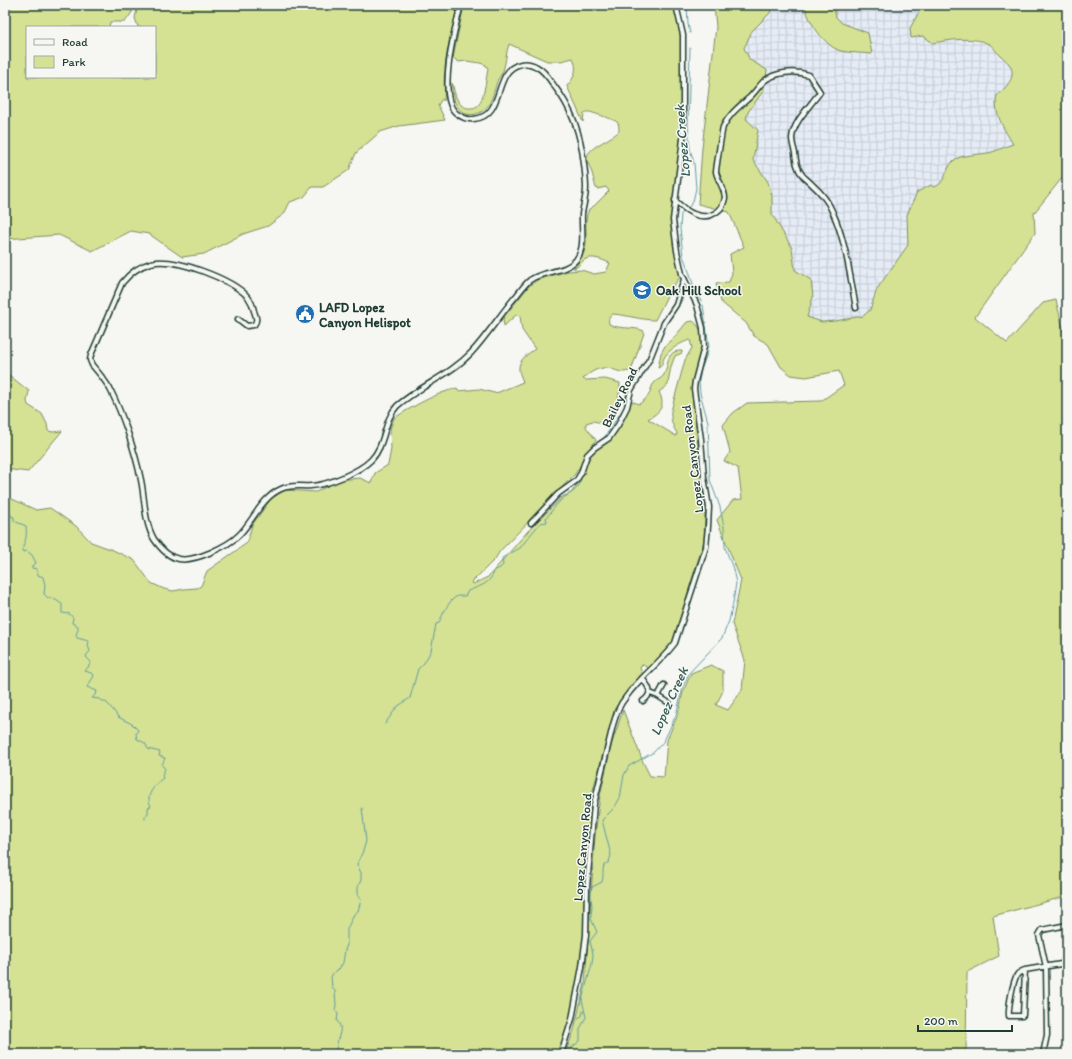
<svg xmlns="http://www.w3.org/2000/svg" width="1072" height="1059" font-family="Itim,sans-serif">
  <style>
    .industrial { fill: url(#industrial-grid) }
    .green { fill: #d5e193; stroke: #7a8f64 }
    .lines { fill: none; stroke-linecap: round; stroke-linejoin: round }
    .stream { stroke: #619ca2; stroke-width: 1 }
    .street-casing { stroke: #1f3d34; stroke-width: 7 }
    .street { stroke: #f6f6f2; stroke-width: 4 }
    .labels { text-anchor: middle; stroke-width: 3; stroke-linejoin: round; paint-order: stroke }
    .poi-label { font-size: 13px; font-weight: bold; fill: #1f3d34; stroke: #f6f6f2; text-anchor: start }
    .street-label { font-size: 13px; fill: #1f3d34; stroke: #f6f6f2 }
    .water-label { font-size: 14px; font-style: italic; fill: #355d59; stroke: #f6f6f2 }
  </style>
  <defs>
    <pattern id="industrial-grid" width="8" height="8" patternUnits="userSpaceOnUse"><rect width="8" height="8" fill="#e6ecf5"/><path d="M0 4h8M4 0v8" fill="none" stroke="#c5cbd3"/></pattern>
  </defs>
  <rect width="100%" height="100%" fill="#f6f6f2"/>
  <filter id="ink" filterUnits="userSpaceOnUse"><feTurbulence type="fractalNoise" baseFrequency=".025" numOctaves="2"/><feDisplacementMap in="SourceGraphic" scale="8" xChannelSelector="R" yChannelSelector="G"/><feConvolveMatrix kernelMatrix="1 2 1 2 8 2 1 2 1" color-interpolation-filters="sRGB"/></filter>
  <g filter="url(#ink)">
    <!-- industrial -->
    <path class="industrial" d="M772,5h33l5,17 11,16 20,13 27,-18 -26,-10 -6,-6 -3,-12h94l-8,7 4,24 10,7 20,-4h10l26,5 20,20 3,5 -1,13 -5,6 -9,7 2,26 14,23 -20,8 -40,9 -12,22 -5,4h-3l-26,28 1,30 -31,44 -7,21 -7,6 -28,5 -13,1 -15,-5 6,-20 -19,-27 -2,-22 -20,-34v-18l-4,-14 -15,-22 5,-30 -12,-11 2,-7 16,-22 3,-20 -17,-10 -6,-12 8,-17 18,-18z"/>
    <!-- green -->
    <path class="green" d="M5,5h109l-1,4 20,2 -8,11h-15l-1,5h-82v50h128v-50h-17l-3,-9 3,-13h320l-12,57 -2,39 -2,-2 -4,6 7,15 -46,6 -19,6 -24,21 -7,17 -26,17h-11l-8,10 -14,5 -6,12 -16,12 -25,8 -39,20 -22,3 -33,-23 -18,-3 -39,20 -33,-16 -54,4z
      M464,5h210l7,29v67l-1,43 -9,76 10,56 -12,16 -14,28c-14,0 -28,-5 -42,-6 -4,3 -5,5 -4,10 11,6 24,2 35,7v2l-12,35 -3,3c-10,3 -13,-2 -22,-3 -9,-1 -18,5 -24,11l3,1 19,-1 15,4c0,7 -1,13 -3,19 -3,6 -6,9 -7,16l-8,5 -9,-2 -7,2v4l10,13 -21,34 -75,77 -5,8 -23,23 1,2 15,-7 40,-46 34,-34 9,-4 8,-11 12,-27 25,-22 10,-18 5,-14 8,3c3,-2 7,-5 9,-8 3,-4 3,-11 7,-14 3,-3 6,-3 8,-6 7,-9 1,-26 19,-25v2l-7,3c-4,9 -6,18 -7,29l-9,7c7,14 1,20 -11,27l28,17 1,-3c-4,-5 -7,-15 -6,-22l14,-51 7,-12 -2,-8c-8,2 -22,10 -26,18 -2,4 -1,8 -6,10l3,-15 4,-7 7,-6 15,-18 6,-1c20,15 1,46 -1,67l13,123 -1,28 -2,10 -6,17 -23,75 -14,18 -10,10 -7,-5 -2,4 3,7 -14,15 -14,18 -23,86 -3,37 1,5v10l-5,4 -1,84 -6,49 -10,46 -2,1 -10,24h-551v-561l5,5 26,12 14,-2 26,18 15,16 22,8 21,10 17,23 13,6 9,2 11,-2 13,-1 4,-2 6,-15 40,-28 5,-18 19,-26 14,-9 31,2 23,-12 21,-2 11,5 4,-10 13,-8 3,-16 -1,-20 4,-11c20,-12 40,-24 63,-30l1,3 21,-2 15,4 5,-1 24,-10c-1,-4 -4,-8 -4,-13 -1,-9 10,-16 16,-20l-13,-19 -2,-14 -4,-1 -12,11 -1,-8 26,-32 8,-6 31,-9 13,-1 13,4 12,-2 4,-9c-8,-3 -18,-8 -26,-3 -3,3 -6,7 -10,9v-1c3,-4 7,-8 9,-13 7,-14 -1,-32 6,-46l5,-3 15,-15 -3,-4 -8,2 -2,-1c-2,-6 -3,-13 -5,-18 -2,-5 -4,-8 -4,-12 -1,-10 25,-19 32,-27 0,-4 0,-7 -2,-9 -1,-2 -24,-9 -27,-10 -4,0 -3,0 -6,1l-1,9 -16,-36c8,-9 11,-17 6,-28l-12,3h-14l-38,-17c-3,8 -3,18 -6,27 -1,3 -3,5 -5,8 -5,13 -6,31 -22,35 -4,1 -8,1 -12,-1 -11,-6 -12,-19 -12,-30 3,10 5,26 19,25 5,0 8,-3 10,-7 4,-10 5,-22 7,-32l-2,-4 -6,-2 -14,-2 -7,1 -6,-4z
      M714,5h58l-2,8 -18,18 -8,17 6,12 17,10 -3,20 -16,22 -2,7 12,11 -5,30 15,22 4,14v18l20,34 3,22 16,10 2,17 -6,20 15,5 13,-1 28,-5 7,-6 7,-21 31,-44 -1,-30 10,-23 14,-7 2,2c12,-1 12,-18 20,-26 7,-7 29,-6 39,-9 7,-2 14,-6 21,-8 -9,-15 -20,-31 -16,-49 9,-7 21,-19 12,-31 -2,-3 -6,-6 -9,-9 -4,-3 -7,-9 -11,-11 -15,-8 -40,-4 -56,-1l-10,-7 -12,2 -1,-10 9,-16 8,-7h140v157l-1,11 -32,40 1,20 -60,84 32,26 36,-40 13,-3 11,45v551l-74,20 6,40 -32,16 -1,82h-401l9,-24 11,-47 10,-147 5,-40 12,-53 11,-33 20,52 7,14 14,1 3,-37 11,-26 5,-22 8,-19 20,-8 12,6v20l-7,14 12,5 14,-20 3,-30 -13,-36 9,-44 -24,-60 16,-20 9,-1 -4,-31 -14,-7 6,-9 -7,-27 10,-12 14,-10 74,-2 23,-16 -5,-14 -33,6 -15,-2 -10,-8 -13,-23 -14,-8 -8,-13 -25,-21 -5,-19 13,-1 3,-9 -2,-19 14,-7 -15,-35 -31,-8 4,-56 14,-121z
      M805,5h28l3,12 6,6 26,10 4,21c-10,-1 -22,-1 -31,-3 -16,-4 -34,-31 -36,-46z
      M5,372l24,19 -2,10 1,4 14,9 5,10 1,7 5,1 9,-1 -34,41 -23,-3z"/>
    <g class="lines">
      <!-- stream -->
      <path class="stream" d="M687,5l1,19 2,9
        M688,208l5,-6 3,-14 -2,-25 -4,-14 -2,-25 2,-76
        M684,211l-3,3 -1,14 3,28 7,18 4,14 7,13
        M703,305l6,42
        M643,373l7,-10 15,-37 16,-24 3,-8
        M594,446l10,-8 21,-32 1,-11 4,-6
        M581,465l4,-12 5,-4
        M5,503l7,14h2v4l12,5c1,13 0,11 -4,24l1,2 4,-1 5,4 4,8 -4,3v2l5,1 1,6 5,2 2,8 -1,9 4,4 6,1 8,5v9l8,1 3,4 -1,5 6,3v4l-2,4 1,4 12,3 -1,5 2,5 -4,5 1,2 4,4 -2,4 -4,5 6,2 3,3 -7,11 10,4 -1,3 -4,4 7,1 8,4 7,8 4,6 14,7 6,6 -2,4 1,5 8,4 3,6 12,3 -1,4 6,2 -3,7 3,4 -3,6 1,3c-5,3 -15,15 -14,21 0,3 1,5 2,7l-3,2v5l-3,4v2
        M385,724l12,-17 13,-9 8,-29 6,-6 7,-12 5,-27 3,-1c3,-8 11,-25 19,-27 2,0 5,0 7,0l3,-5c14,-6 21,-6 27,-21l5,-2 3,-3 -1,-7 18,-10 20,-25 7,-1 -1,-4c5,-6 10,-13 15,-18 9,-8 19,-8 20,-24
        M576,1019l6,-3 1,-5
        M336,1054c0,-3 0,-7 1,-10 1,-8 7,-16 0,-23l1,-7 -3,-4 1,-5 -1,-14 -3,-4 -1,-10 2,-4 6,-4 4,-6 2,-13 2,-5v-16l7,-15 4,-3 3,-11 -3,-6v-7l3,-7v-7l-4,-9 6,-13 3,-10 -4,-33
        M568,1054l3,-6 9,-7v-12l6,-12 -4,-17 10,-36 1,-10 -3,-13 7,-9 -6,-13 1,-14 -2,-12 2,-6 10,-5c2,-6 0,-11 2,-17l5,-3 2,-7 -9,-35 12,-12 6,-10 4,-23 5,-9 25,-14 10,-11 12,-26 7,-28 6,-14 33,-35 7,-17 4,-18 3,-20 -3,-14 -8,-22 -1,-20 -4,-20 -10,-27 -2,-58 -8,-29 -1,-12 2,-11 7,-19"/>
      <defs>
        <path id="street" d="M675,200c11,12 28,23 43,11 4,-3 6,-8 7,-13 0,-9 -7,-17 -9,-26 0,-3 6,-42 7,-45 6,-13 17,-21 27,-30 5,-5 9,-11 14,-16 12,-9 30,-11 45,-6l11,17c-9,13 -27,30 -28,46 0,5 2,11 3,15 1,9 2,16 8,23 13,12 23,20 30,37 13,29 17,63 23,95
          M238,319l9,7 7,-1c4,-5 2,-8 0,-14 -1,-5 -3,-10 -6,-14 -16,-18 -74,-40 -97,-34 -12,3 -21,10 -29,20l-31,72 -1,5 2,5c6,7 13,15 18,24 13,26 25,62 31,91 4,19 3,42 13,59 6,9 14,18 25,20 16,3 49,-13 60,-24 14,-14 23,-38 42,-46 11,-5 19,-2 30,-3 17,-1 48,-14 60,-26 15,-15 12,-39 26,-54 23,-20 53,-31 74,-53 17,-18 30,-40 46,-58 4,-5 8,-11 13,-15 14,-10 35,-7 46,-20 10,-13 5,-31 6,-46 1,-8 4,-17 4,-26 0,-8 -1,-16 -2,-24 -3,-28 -11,-54 -29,-77 -5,-7 -10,-16 -18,-20 -5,-3 -11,-4 -16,-3 -29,6 -15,52 -47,55 -6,1 -13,-2 -18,-6 -19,-16 -1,-86 5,-108
          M531,523l27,-29 18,-13 5,-8 6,-18 7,-7 15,-10 9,-13 9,-18 4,-17 19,-32 14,-35 12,-18 8,-26
          M642,678c7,9 12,15 1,23
          M650,693l8,3 11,7
          M658,696l6,-11
          M1025,970l-2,45 -1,1h-13c-1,-8 4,-35 8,-41 2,-3 5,-4 8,-5l42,-7
          M561,1054l11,-35 10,-52 4,-32 1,-48 7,-83 19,-79c3,-10 6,-20 13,-28 14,-20 34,-34 49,-54l31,-96 2,-20 1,-20 -5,-30 -3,-38 -7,-50 1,-8 9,-34 -1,-19 -6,-23 -15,-31 -5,-23 -4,-31 10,-81v-104l-7,-30
          M1043,1054l4,-19 -1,-68 -7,-32 3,-5 25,-5"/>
      </defs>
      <!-- street casing -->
      <use href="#street" class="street-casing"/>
      <!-- street -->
      <use href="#street" class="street"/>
    </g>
  </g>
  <!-- icons -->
  <defs>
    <symbol id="school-disc" viewBox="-11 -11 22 22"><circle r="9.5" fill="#1f6fb2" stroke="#f6f6f2"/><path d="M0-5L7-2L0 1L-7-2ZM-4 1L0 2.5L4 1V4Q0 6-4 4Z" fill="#fff"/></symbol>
    <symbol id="civic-disc" viewBox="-11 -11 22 22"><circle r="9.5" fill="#1f6fb2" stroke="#f6f6f2"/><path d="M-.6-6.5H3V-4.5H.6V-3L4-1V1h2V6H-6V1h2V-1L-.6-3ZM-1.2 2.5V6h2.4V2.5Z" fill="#fff"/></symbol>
  </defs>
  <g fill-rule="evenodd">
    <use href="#school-disc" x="631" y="279" width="22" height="22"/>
    <use href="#civic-disc" x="294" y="303" width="22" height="22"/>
  </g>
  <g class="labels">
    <!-- poi labels -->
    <g class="poi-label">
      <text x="656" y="295">Oak Hill School</text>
      <text x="319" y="312">LAFD Lopez<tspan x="319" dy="15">Canyon Helispot</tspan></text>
    </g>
    <!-- street labels -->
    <g class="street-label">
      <text transform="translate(619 397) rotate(-64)" y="5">Bailey Road</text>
      <text transform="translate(692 459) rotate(-97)" y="5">Lopez Canyon Road</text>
      <text transform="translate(582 847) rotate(-85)" y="5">Lopez Canyon Road</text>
    </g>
    <!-- water labels -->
    <g class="water-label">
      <text transform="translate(682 141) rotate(-95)" y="5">Lopez Creek</text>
      <text transform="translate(669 701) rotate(-66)" y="5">Lopez Creek</text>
    </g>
  </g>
  <!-- margin -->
  <rect width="1072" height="1059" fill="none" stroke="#f6f6f2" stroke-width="20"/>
  <rect x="10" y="10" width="1052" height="1039" fill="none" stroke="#1f3d34" stroke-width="1.5" filter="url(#ink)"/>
  <!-- legend -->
  <rect x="26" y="26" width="130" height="52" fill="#f6f6f2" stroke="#a0aca6"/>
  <rect x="34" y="39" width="20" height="6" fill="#f6f6f2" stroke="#a0aca6"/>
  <text x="62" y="46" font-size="12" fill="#1f3d34">Road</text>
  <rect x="34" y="56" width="20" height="12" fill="#d5e193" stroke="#a0aca6"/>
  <text x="62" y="66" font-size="12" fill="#1f3d34">Park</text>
  <!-- scale -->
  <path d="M918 1025v6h94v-6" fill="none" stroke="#1f3d34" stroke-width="2"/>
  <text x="924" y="1025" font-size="12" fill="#1f3d34" stroke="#f6f6f2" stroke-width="3" paint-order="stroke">200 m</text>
</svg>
